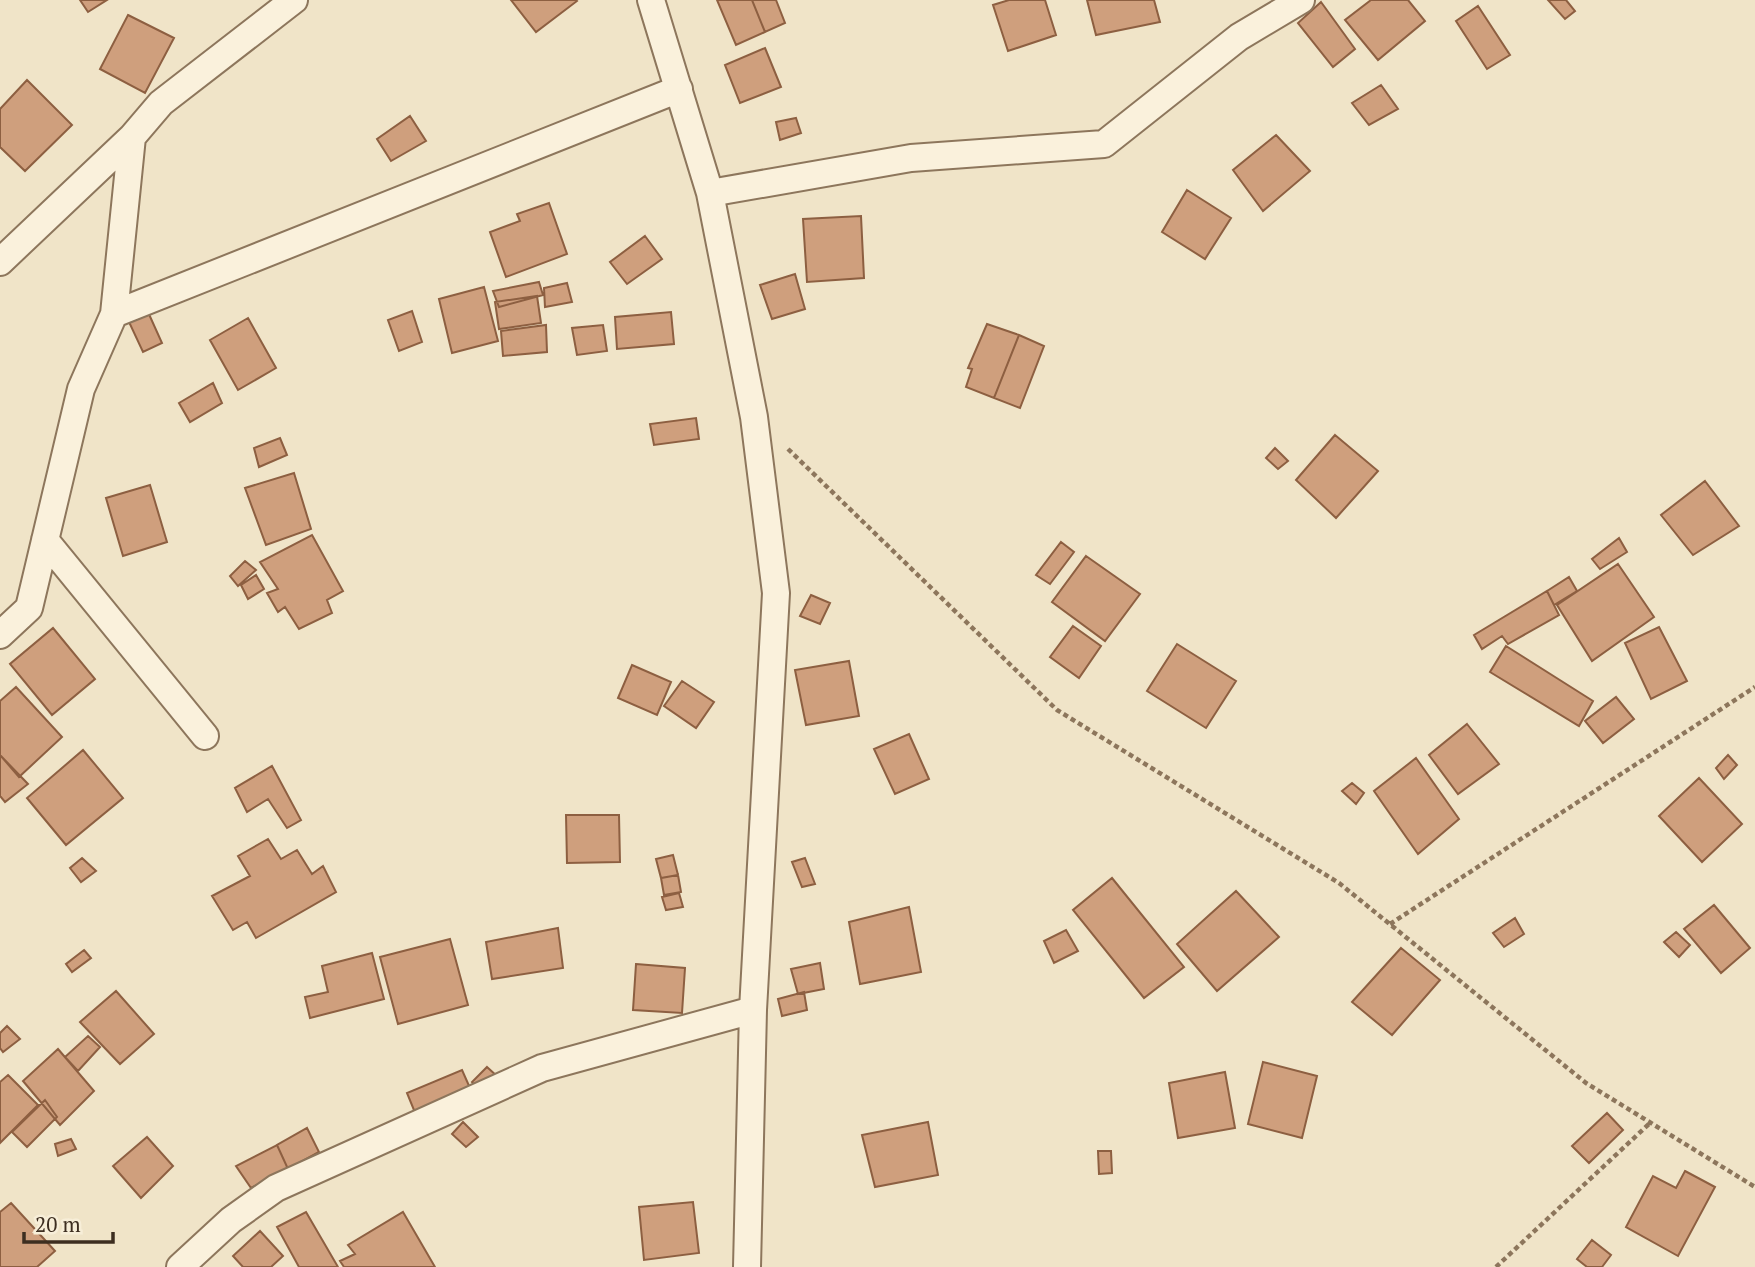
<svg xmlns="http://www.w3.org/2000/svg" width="1755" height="1267" font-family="'PT Serif',serif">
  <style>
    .building { fill: #cf9f7d; stroke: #8d5f41; stroke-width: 2 }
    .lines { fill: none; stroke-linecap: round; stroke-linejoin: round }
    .minor-casing { stroke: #8d765c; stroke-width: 30 }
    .path { stroke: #8d765c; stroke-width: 4.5; stroke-dasharray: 5 3.5; stroke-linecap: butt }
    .minor { stroke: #faf1dc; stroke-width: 26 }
  </style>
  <rect width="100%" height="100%" fill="#f0e4c8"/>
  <!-- building -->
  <path class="building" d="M80,0h27l-19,12z
    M511,0h65l1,1 -41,31z
    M717,0h35l13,32 -29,13z
    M752,0h24l9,23 -20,9z
    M1009,0h36l11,35 -48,16 -15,-46z
    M1087,0h67l6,22 -64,13z
    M1371,0h37l17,21 -47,39 -33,-40z
    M1548,0h18l9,11 -10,8z
    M1321,2l34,47 -22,18 -35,-44z
    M1478,6l32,49 -23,14 -31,-48z
    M128,15l46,23 -29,55 -45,-24z
    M765,48l16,39 -41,16 -15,-38z
    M27,80l45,45 -47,46 -25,-24v-38z
    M1381,85l17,24 -29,16 -17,-22z
    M410,116l16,25 -35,20 -14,-22z
    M796,118l5,15 -21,7 -4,-18z
    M1276,135l34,36 -47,40 -30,-41z
    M1187,190l44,28 -26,41 -43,-27z
    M549,203l18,51 -61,23 -16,-45 30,-11 -3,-7z
    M861,216l3,62 -57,4 -4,-63z
    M645,236l17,23 -35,25 -17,-22z
    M795,274l10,35 -33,10 -12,-34z
    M539,282l4,13 -44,12 -6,-16z
    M567,283l5,19 -27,5 -1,-19z
    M484,287l14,54 -46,12 -13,-54z
    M537,296l4,27 -42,6 -4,-27z
    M412,311l10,31 -23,9 -11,-31z
    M148,312l14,31 -19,9 -14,-30z
    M671,312l3,32 -57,5 -2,-32z
    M248,318l28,50 -38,22 -28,-50z
    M987,324l32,11 -25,63 -28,-11 6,-18 -4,-1z
    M546,325l1,27 -44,4 -2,-25z
    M603,325l4,26 -30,4 -5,-27z
    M1019,335l25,11 -24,62 -26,-10z
    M213,383l9,20 -32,19 -11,-19z
    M696,418l3,21 -45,6 -4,-21z
    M1335,435l43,36 -42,47 -40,-38z
    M280,438l7,17 -28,12 -5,-19z
    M1275,448l13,13 -10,8 -12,-11z
    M294,473l17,56 -45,16 -21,-57z
    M1705,481l34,45 -46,29 -32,-40z
    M150,485l17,57 -44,14 -17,-58z
    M312,535l31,56 -16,9 5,13 -33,16 -14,-22 -7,5 -11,-19 11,-4 -18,-27z
    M1619,538l8,14 -27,17 -8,-10z
    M1061,542l13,10 -24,32 -14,-9z
    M1086,556l54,38 -35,47 -53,-39z
    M245,561l11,9 -18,16 -8,-10z
    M1618,564l36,53 -62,44 -35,-56z
    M256,575l8,14 -16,10 -7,-14z
    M1569,577l8,14 -23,14 -7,-14z
    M1547,591l12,24 -51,29 -6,-8 -20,13 -8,-14z
    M811,595l19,8 -10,21 -20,-8z
    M1073,626l28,20 -22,32 -29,-21z
    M1659,627l28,54 -36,18 -26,-56z
    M53,628l42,51 -43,36 -42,-51z
    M1177,644l59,37 -30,47 -59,-37z
    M1506,646l87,55 -14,25 -89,-54z
    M849,661l10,55 -53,9 -11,-55z
    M632,665l39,17 -14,33 -39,-17z
    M682,681l32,21 -18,26 -32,-22z
    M16,687l46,50 -43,40 -19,-22v-54z
    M1616,697l18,22 -31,24 -18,-22z
    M1467,724l32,40 -41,30 -29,-39z
    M909,734l20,45 -34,15 -21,-45z
    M83,750l40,48 -57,47 -39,-47z
    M0,755l28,29 -23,18 -5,-6z
    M1728,755l9,10 -13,14 -8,-11z
    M1416,758l43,61 -41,35 -44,-63z
    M272,766l29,54 -14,8 -19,-29 -21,13 -12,-24z
    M1699,778l43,46 -40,38 -43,-46z
    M1352,783l12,10 -8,11 -14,-13z
    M566,815h53l1,47 -53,1z
    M268,839l13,20 16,-9 15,24 11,-8 13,26 -80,46 -9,-16 -14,8 -21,-34 38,-20 -12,-20z
    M673,855l5,20 -17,3 -5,-19z
    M82,858l14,13 -15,11 -11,-14z
    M805,858l10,26 -13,3 -10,-25z
    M678,875l3,17 -17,3 -3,-17z
    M1112,878l72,89 -40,31 -71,-88z
    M1236,891l43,46 -62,54 -40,-47z
    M679,893l4,14 -17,3 -4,-13z
    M1714,905l36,43 -29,25 -37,-44z
    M909,907l12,65 -61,12 -11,-62z
    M1515,918l9,16 -20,13 -11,-14z
    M558,928l5,40 -71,11 -6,-37z
    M1066,930l12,21 -24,12 -10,-22z
    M1676,932l14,13 -11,12 -15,-15z
    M450,939l18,66 -70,19 -18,-67z
    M1401,948l39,32 -48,55 -40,-33z
    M84,950l7,8 -19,14 -6,-8z
    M372,953l12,46 -74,19 -5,-21 23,-5 -6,-26z
    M820,963l4,26 -26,5 -7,-25z
    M636,964l49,4 -3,45 -49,-3z
    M116,991l38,43 -34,30 -40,-42z
    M804,992l3,18 -25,6 -4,-17z
    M7,1026l13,13 -17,13 -3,-4v-15z
    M88,1036l12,11 -22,24 -13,-14z
    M58,1049l36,42 -34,34 -37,-44z
    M1263,1062l54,14 -15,62 -54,-14z
    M487,1067l12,11 -19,14 -8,-10z
    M462,1070l12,27 -56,23 -11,-27z
    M1225,1072l10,56 -57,10 -9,-55z
    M8,1075l30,30 -38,38v-61z
    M45,1100l12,17 -30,30 -15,-15z
    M1607,1113l16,17 -34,33 -17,-17z
    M463,1122l15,15 -12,10 -14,-13z
    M928,1122l10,53 -63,12 -13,-52z
    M307,1128l12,24 -31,17 -11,-24z
    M147,1137l26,29 -32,32 -28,-32z
    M71,1139l5,10 -18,7 -3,-12z
    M277,1145l11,24 -37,19 -15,-22z
    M1098,1151h13l1,22 -13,1z
    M1685,1171l30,16 -37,69 -52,-29 27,-51 23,12z
    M693,1202l6,51 -55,7 -5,-53z
    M11,1203l44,48 -18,16h-37v-55z
    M306,1212l32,55h-39l-22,-40z
    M403,1212l32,55h-91l-4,-6 15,-7 -7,-9z
    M260,1231l23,25 -12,11h-28l-10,-11z
    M1592,1240l19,15 -9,12h-15l-10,-8z"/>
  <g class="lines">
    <defs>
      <path id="minor" d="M651,0l59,193 44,224 22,176 -23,417 -6,257
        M710,193l201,-35 193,-14 135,-107 62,-37
        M0,262l132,-125 29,-34 133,-103
        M114,314l565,-225
        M45,540l160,196
        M0,635l29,-27 52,-219 33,-75 18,-177
        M180,1267l51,-47 45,-32 266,-120 211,-58"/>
    </defs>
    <!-- minor casing -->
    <use href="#minor" class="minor-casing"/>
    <!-- path -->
    <path class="path" d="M788,449l269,261 282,173 247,200 169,104
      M1390,924l365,-237
      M1496,1267l154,-144"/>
    <!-- minor -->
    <use href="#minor" class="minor"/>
  </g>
  <!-- scale -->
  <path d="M24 1232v10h89v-10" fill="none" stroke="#3d2e20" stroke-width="3.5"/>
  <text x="35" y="1232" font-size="21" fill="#3d2e20" stroke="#f7eed8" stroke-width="5" paint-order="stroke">20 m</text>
</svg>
